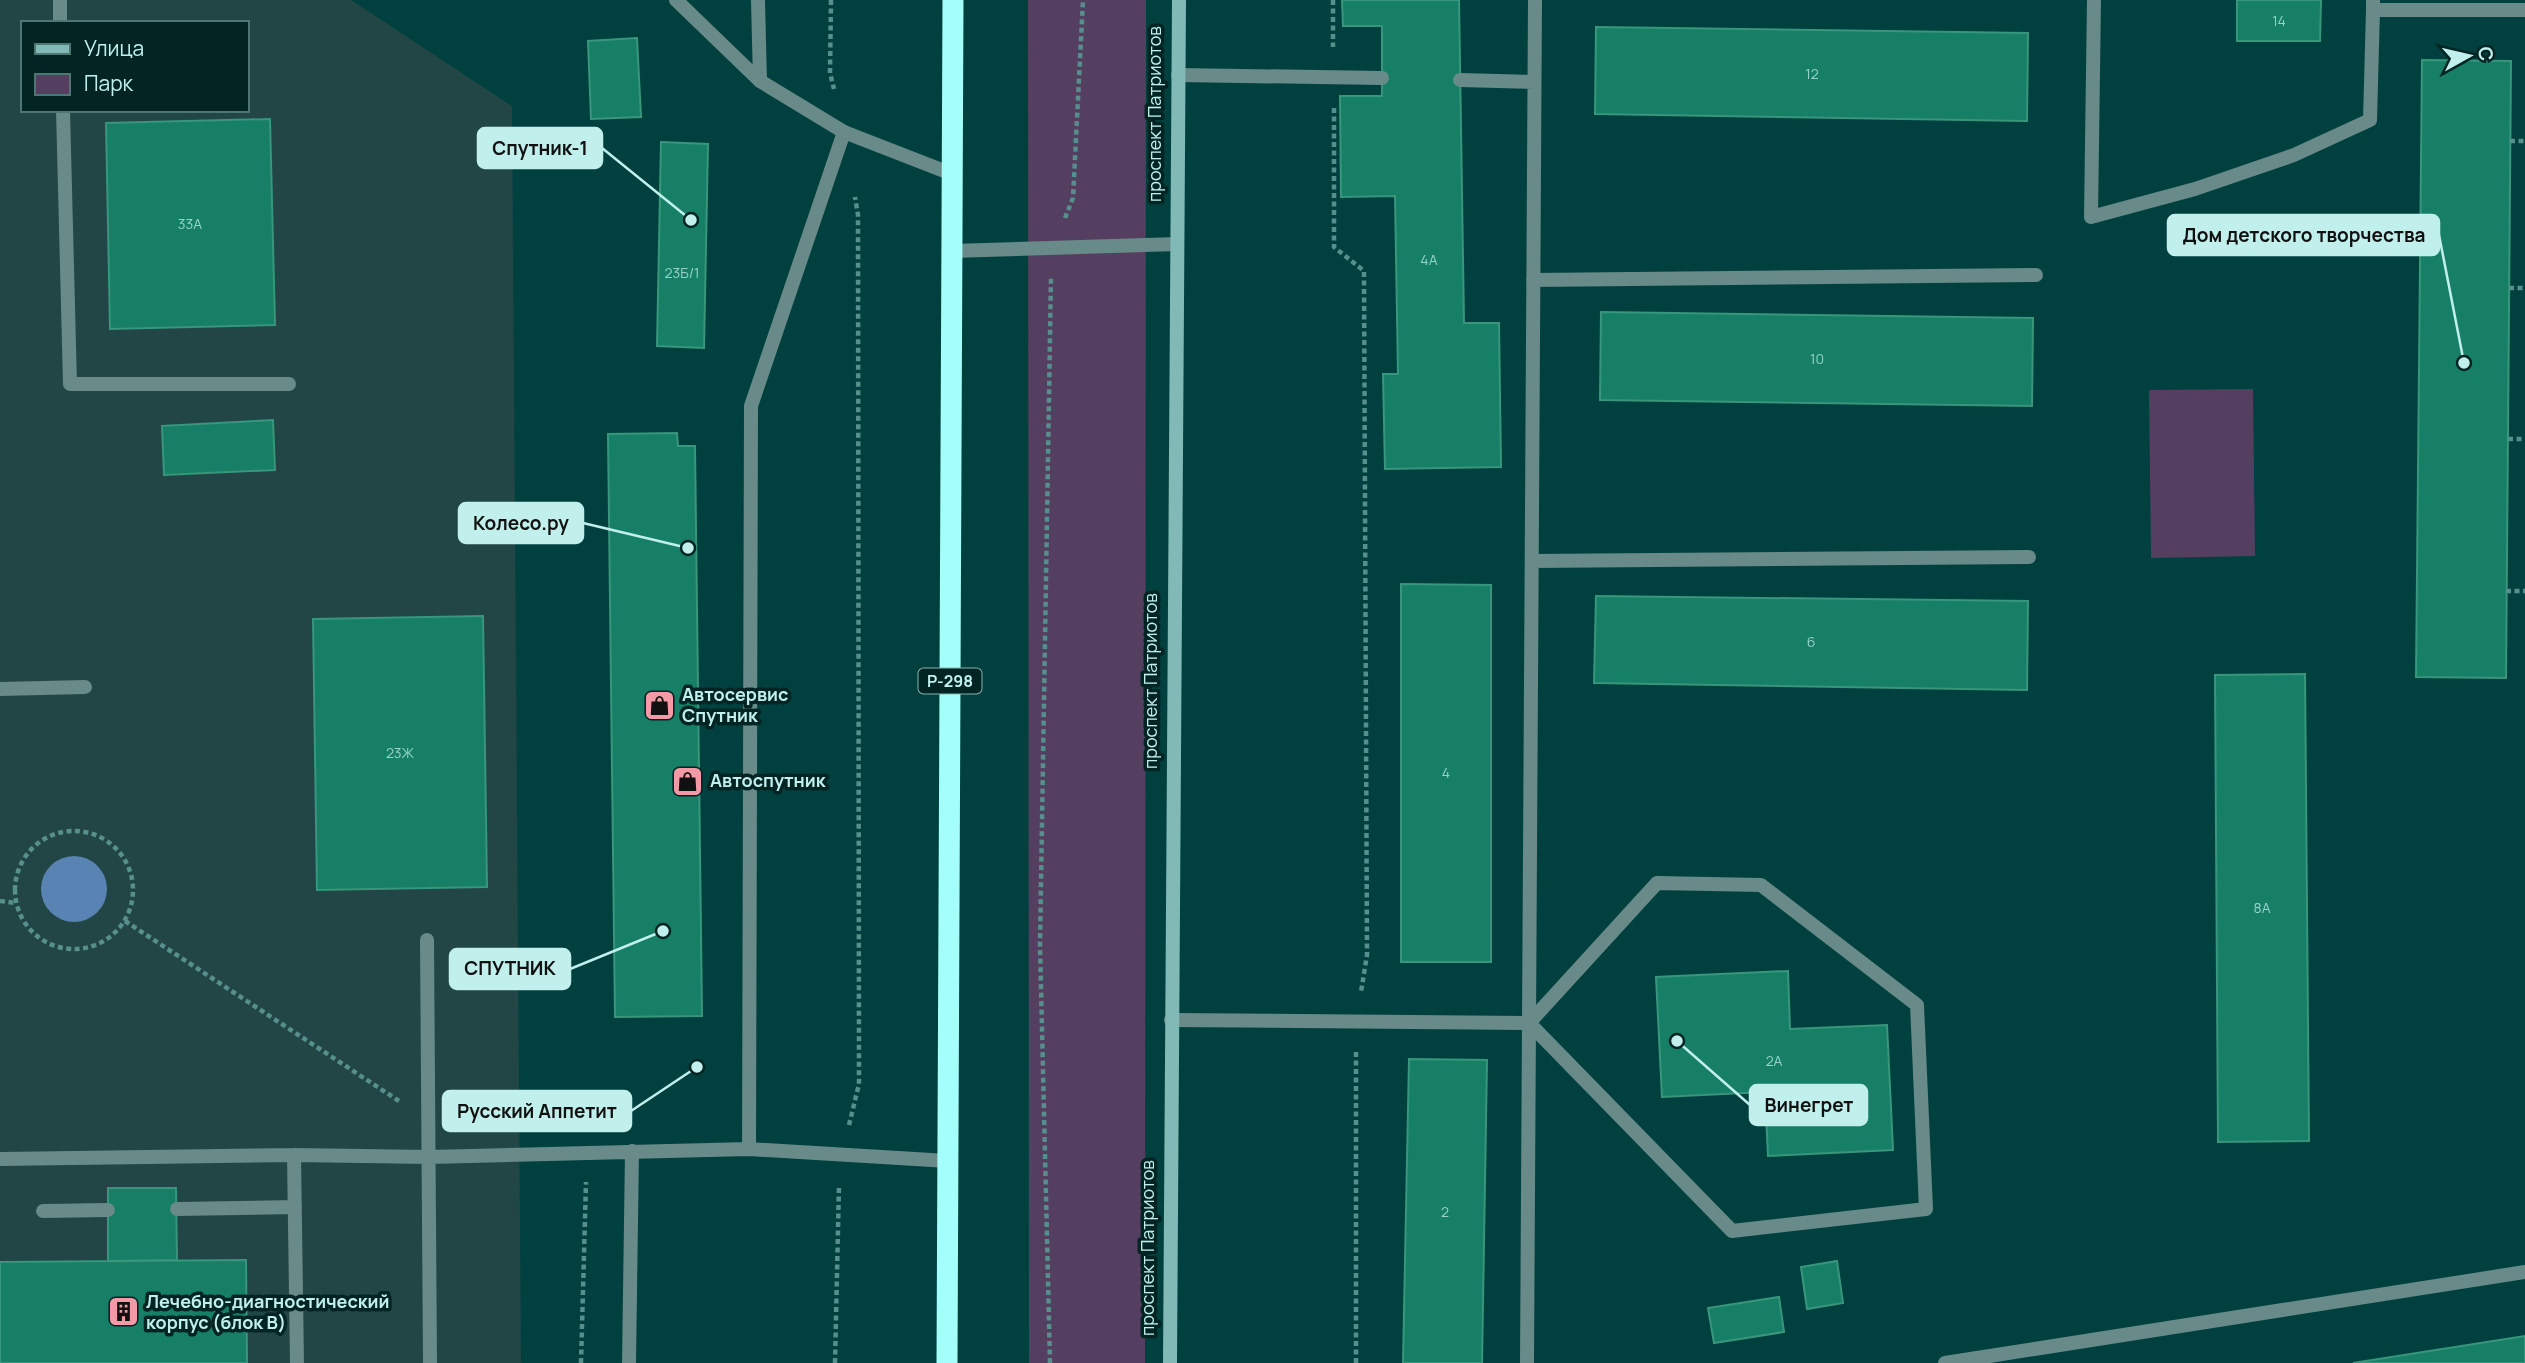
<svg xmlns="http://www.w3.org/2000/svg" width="2525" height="1363" font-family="Manrope,sans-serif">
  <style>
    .built { fill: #214645; fill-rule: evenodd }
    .green { fill: #543f61 }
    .water { fill: #5983b2 }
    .building { fill: #177f66; stroke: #37967c; stroke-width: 2 }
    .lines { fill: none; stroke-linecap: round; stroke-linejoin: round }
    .path { stroke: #568f8c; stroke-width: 4.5; stroke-dasharray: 5 3.5; stroke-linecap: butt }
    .lane { stroke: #688a88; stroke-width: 14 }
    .street { stroke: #688a88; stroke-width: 14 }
    .secondary { stroke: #81b9b6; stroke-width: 14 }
    .highway { stroke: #a4fef9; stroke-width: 21 }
    .labels { text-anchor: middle; stroke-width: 7; stroke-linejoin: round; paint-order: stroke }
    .number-label { font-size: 14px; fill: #96d3ca }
    .shield { fill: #022523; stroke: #87b2b0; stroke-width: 2 }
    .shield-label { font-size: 16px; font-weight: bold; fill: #c0efec }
    .street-label { font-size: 18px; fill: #c0efec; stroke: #022523 }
    .poi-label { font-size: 18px; font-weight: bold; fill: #c0efec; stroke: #022523; text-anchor: start }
    .leader { fill: none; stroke: #c0efec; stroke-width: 2.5 }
    .callout-dot { fill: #c0efec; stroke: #022523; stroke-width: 2.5 }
    .callout { fill: #c0efec; stroke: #c0efec; stroke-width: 2.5 }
    .callout-label { font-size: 19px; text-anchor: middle; font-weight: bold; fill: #111 }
  </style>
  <rect width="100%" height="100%" fill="#00413f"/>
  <!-- built -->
  <path class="built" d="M0,0h351l161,106 9,1257h-521zM23,23h224v87h-224z"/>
  <!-- green -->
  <path class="green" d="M1028,0h118l-1,1363h-116z
    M2253,389l2,167 -104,2 -2,-168z"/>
  <!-- water -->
  <path class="water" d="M41 889a33 33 0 1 1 66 0a33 33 0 1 1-66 0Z"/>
  <!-- building -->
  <path class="building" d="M1342,0h117l5,323h35l2,144 -116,2 -2,-95h15l-3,-178 -54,1 -1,-101h42v-70h-39z
    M2237,0h84l-1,41h-83z
    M1596,27l432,6 -1,88 -432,-7z
    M637,38l4,79 -50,2 -3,-78z
    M2422,60l89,1 -5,617 -90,-1z
    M270,119l5,206 -165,4 -4,-206z
    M661,142l47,2 -4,204 -47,-2z
    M1601,312l432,6 -1,88 -432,-6z
    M273,420l2,50 -111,5 -2,-49z
    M677,433l1,13h17l7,570 -87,1 -7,-583z
    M1401,584l90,1v377h-90z
    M1596,596l432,5 -1,89 -433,-7z
    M483,616l4,271 -170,3 -4,-271z
    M2305,674l4,467 -91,1 -3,-467z
    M1788,971l2,58 97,-4 6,125 -125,6 -3,-64 -103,5 -6,-120z
    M1409,1059l78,1 -5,303h-79z
    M108,1188h68l1,72 -69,1z
    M246,1260l1,103h-247v-101z
    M1837,1261l6,42 -36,6 -6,-42z
    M1779,1297l5,35 -70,11 -6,-35z
    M2525,1336v27h-172z"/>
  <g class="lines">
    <!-- path -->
    <path class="path" d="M831,0l-1,73 4,16
      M1333,0v47
      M1334,108v139l30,24 3,684 -6,37
      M2510,141h15
      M1065,218l8,-20 10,-198
      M2509,288h16
      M2508,439h17
      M2506,591h19
      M15 890a59 59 0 1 1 118 0a59 59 0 1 1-118 0Z
      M0,901l16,2
      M125,921l274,180
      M849,1125l10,-41 -1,-869 -3,-18
      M581,1363l5,-181
      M835,1363l4,-178
      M1050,1363l-10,-418 11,-669
      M1356,1363v-311"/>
    <!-- lane -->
    <path class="lane" d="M60,0v23
      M758,0l2,81
      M2094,0l-3,217 104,-28 99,-34 76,-35 3,-110
      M2373,0v10h152
      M1178,75l204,3
      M1460,80l74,2
      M63,110l7,274h219
      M1533,280l503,-5
      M1532,561l497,-4
      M0,689l85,-2
      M427,940l3,423
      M1171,1020l358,3 203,208 194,-22 -9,-204 -156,-120 -104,-2 -128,140
      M749,1149l2,-743 93,-274
      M294,1155l3,208
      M0,1159l294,-4 135,2 320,-8 199,12
      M177,1209l118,-2
      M43,1211l65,-1
      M629,1363l3,-212
      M1527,1363l8,-1363
      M1945,1363l580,-91"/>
    <!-- street -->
    <path class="street" d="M676,0l84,81 84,51 108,42
      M952,251l225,-7"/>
    <!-- secondary -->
    <path class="secondary" d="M1170,1363l9,-1363"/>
    <!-- highway -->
    <path class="highway" d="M947,1363l6,-1363"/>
  </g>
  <!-- icons -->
  <defs>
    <symbol id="shop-square" viewBox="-11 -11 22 22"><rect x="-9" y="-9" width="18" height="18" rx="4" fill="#f49aa6" stroke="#022523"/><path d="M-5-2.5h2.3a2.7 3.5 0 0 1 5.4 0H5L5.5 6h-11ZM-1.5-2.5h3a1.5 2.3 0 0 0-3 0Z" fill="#111"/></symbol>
    <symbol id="building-square" viewBox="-11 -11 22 22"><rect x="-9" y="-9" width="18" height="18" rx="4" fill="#f49aa6" stroke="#022523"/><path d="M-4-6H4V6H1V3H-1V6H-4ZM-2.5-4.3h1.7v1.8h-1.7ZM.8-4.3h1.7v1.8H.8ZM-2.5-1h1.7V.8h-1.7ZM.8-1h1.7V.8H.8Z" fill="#111"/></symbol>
  </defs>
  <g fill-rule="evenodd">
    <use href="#shop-square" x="642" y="688" width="35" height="35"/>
    <use href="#shop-square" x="670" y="764" width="35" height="35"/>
    <use href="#building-square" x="106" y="1294" width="35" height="35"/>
  </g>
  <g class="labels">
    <!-- number labels -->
    <g class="number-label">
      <text x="2279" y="26">14</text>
      <text x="1812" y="79">12</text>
      <text x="190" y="229">33А</text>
      <text x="1429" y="265">4А</text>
      <text x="682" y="278">23Б/1</text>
      <text x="1817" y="364">10</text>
      <text x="1811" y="647">6</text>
      <text x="400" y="758">23Ж</text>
      <text x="1446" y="778">4</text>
      <text x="2262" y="913">8А</text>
      <text x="1774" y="1066">2А</text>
      <text x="1445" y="1217">2</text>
    </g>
    <!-- shield labels -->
    <rect class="shield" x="918.5" y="668.5" width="63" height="25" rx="5"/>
    <g class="shield-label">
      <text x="950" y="687">Р-298</text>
    </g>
    <!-- street labels -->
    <g class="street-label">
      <text transform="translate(1155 114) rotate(-90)" y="6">проспект Патриотов</text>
      <text transform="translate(1151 681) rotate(-90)" y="6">проспект Патриотов</text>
      <text transform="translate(1148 1248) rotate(-90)" y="6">проспект Патриотов</text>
    </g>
    <!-- poi labels -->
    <g class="poi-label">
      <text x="682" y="701">Автосервис<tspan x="682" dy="21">Спутник</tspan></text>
      <text x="710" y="787">Автоспутник</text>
      <text x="146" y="1308">Лечебно-диагностический<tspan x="146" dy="21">корпус (блок В)</tspan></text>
    </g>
  </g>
  <!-- callouts -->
  <path class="leader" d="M691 220L602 148M2464 363L2439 235M688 548L583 523M663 931L570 969M1677 1041L1750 1105M697 1067L631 1111"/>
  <g class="callout-dot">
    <circle cx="691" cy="220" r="7"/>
    <circle cx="2464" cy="363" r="7"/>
    <circle cx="688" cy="548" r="7"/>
    <circle cx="663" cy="931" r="7"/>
    <circle cx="1677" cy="1041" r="7"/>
    <circle cx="697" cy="1067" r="7"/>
  </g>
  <g class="callout">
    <rect x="478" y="128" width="124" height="40" rx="7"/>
    <rect x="2168" y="215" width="271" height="40" rx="7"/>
    <rect x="459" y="503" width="124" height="40" rx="7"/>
    <rect x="450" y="949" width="120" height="40" rx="7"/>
    <rect x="1750" y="1085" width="117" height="40" rx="7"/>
    <rect x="443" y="1091" width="188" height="40" rx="7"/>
  </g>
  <g class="callout-label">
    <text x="540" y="155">Спутник-1</text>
    <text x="2304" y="242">Дом детского творчества</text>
    <text x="521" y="530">Колесо.ру</text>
    <text x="510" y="975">СПУТНИК</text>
    <text x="1809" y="1112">Винегрет</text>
    <text x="537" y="1118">Русский Аппетит</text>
  </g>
  <!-- legend -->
  <rect x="21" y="21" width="228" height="91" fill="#022523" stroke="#4e7673" stroke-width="2"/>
  <rect x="35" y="44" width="35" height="10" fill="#81b9b6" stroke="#4e7673" stroke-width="2"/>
  <text x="84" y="56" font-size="21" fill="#c0efec">Улица</text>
  <rect x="35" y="74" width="35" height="21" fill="#543f61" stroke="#4e7673" stroke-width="2"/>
  <text x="84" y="91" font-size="21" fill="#c0efec">Парк</text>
  <!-- north arrow -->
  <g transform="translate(2469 56) rotate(82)" stroke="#022523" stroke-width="5" paint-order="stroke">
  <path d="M0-5L12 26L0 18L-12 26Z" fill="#c0efec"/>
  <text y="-10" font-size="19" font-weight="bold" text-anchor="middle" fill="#c0efec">С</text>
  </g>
</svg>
